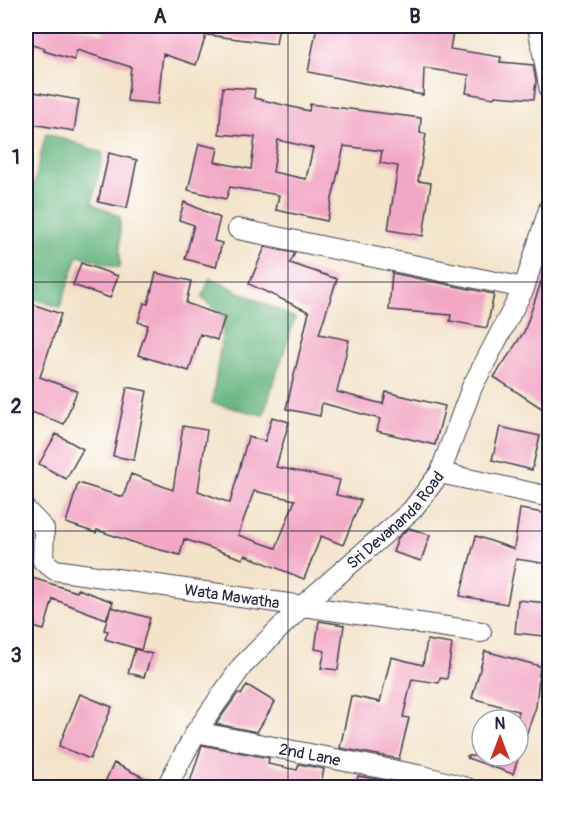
<svg xmlns="http://www.w3.org/2000/svg" width="575" height="813" font-family="Pangolin,sans-serif">
  <style>
    .forest { fill: #68b680; stroke: #456c5e; stroke-width: 1.5 }
    .building { fill: #f2a7c4; fill-rule: evenodd }
    .lines { fill: none; stroke-linecap: round; stroke-linejoin: round }
    .minor-casing { stroke: #413f50; stroke-width: 22 }
    .minor { stroke: #fff; stroke-width: 20 }
    .grid { fill: none; stroke: #22223b; stroke-width: 1.5; stroke-opacity: 0.55 }
    .labels { text-anchor: middle; stroke-width: 4.5; stroke-linejoin: round; paint-order: stroke }
    .street-label { font-size: 16px; fill: #22223b; stroke: #fff }
    .neatline { fill: none; stroke: #22223b; stroke-width: 2 }
    .grid-label { font-size: 20px; text-anchor: middle; font-weight: bold; fill: #22223b }
  </style>
  <rect width="100%" height="100%" fill="#fff"/>
  <filter id="ink" filterUnits="userSpaceOnUse"><feTurbulence type="fractalNoise" baseFrequency=".0167" numOctaves="2"/><feDisplacementMap in="SourceGraphic" scale="12" xChannelSelector="R" yChannelSelector="G"/><feConvolveMatrix kernelMatrix="1 2 1 2 8 2 1 2 1" color-interpolation-filters="sRGB"/></filter>
  <filter id="wash" filterUnits="userSpaceOnUse"><feTurbulence type="fractalNoise" baseFrequency=".008" numOctaves="4" result="noise"/><feDisplacementMap in="SourceGraphic" scale="24" xChannelSelector="R" yChannelSelector="G"/><feGaussianBlur stdDeviation="1.35" result="paint"/><feColorMatrix in="noise" values="0 0 0 0 0 0 0 0 0 0 0 0 0 0 0 0 0 1.4 0 .05"/><feComposite in="paint" operator="in"/></filter>
  <g filter="url(#wash)">
    <rect width="100%" height="100%" fill="#f3e3c9"/>
    <!-- forest -->
    <path class="forest" d="M46,133l57,20 -11,50 28,14v51l-42,-13 -18,52 -34,-11v-77z
      M210,278l85,40 -32,97 -51,-12 13,-86 -23,-19z"/>
    <g id="blocks">
      <!-- building -->
      <path class="building" d="M26,26h48l29,8 2,-8h50l18,6 2,-6h34l-13,39 -33,-11 -5,50 -31,-3 4,-34 -54,-17 -3,10 -30,-9 1,-2 -19,-6z
        M209,26h70l-3,18 -68,-9z
        M317,26h137l-4,23 51,8 -1,5 33,3 3,15 -2,19 -39,-3 -1,2 -28,-5 3,-18 -45,-7 -1,27 -115,-23z
        M223,87l32,2 -1,9 55,13 1,-7 111,14 -1,15 6,1 -8,47 13,2 -8,53 -35,-6 10,-64 -18,-3 2,-12 -38,-5 -17,75 -51,-11 3,-15 -49,-8 -4,12 -38,-9 11,-46 19,4 -3,14 36,7 4,-32 -36,-3zM278,140l35,8 -7,31 -33,-7z
        M28,91l51,9 -5,31 -48,-8z
        M109,153l28,7 -10,48 -29,-6z
        M184,202l36,16 -6,23 8,2 -6,24 -31,-8 9,-34 -15,-5z
        M265,247l30,6 -5,10 47,16 -18,55 30,6 -12,52 46,12 3,-12 59,14 -10,39 -58,-14 3,-12 -58,-16 -2,13 -34,-7 23,-97 -60,-28z
        M81,263l37,13 -8,22 -37,-13z
        M547,265h2v148l-55,-36 30,-45z
        M156,273l35,8 -5,22 39,14 -8,23 -17,-6 -11,37 -51,-16 10,-30 -10,-3 6,-19 4,1z
        M392,273l102,21 -7,34 -37,-7 1,-6 -62,-5z
        M26,302l35,12 -21,63 37,14 -13,33 -38,-14z
        M127,387l20,4 -13,69 -21,-4z
        M272,417l17,5 -13,45 64,13 -4,15 25,5 -18,45 -22,-9 -17,43 -59,-24 -2,4 -59,-20 -4,16 -42,-11 -41,-14 -1,3 -30,-10 12,-40 45,14 8,-23 42,16 10,-64 24,4 -9,61 32,12 18,-66 17,4zM254,491l41,9 -19,48 -38,-13z
        M500,427l40,9 -8,34 -40,-10z
        M56,434l27,15 -17,30 -27,-15z
        M520,509l29,5v50l-33,-5 -9,45 -47,-8 16,-60 38,13z
        M409,528l21,7 -9,26 -28,-9 5,-14z
        M26,576l51,16 1,-3 35,13 -2,5 39,11 -9,32 -36,-11 3,-8 -4,-1 7,-23 -5,12 -53,-20 -9,31 -18,-5z
        M518,600l29,3 -3,33 -29,-3z
        M319,621l25,4 -6,45 -17,-2 4,-17 -10,-2z
        M427,640l25,4 -5,35 -7,-1 -1,5 -27,-4 -9,38 6,1 -10,41 -59,-11 11,-52 29,6 11,-45 32,8z
        M135,649l17,5 -8,23 -16,-4z
        M485,651l55,15 -4,41 -16,45 -2,-1v-40l-46,-13z
        M247,685l28,17 -18,30 -41,-8 22,-31 3,2z
        M80,694l32,13 -22,52 -31,-13z
        M202,745l67,13 -1,6 29,6 2,-6 25,5 -4,19h-132z
        M467,756h52l-6,18 -46,-16z
        M114,763l41,20 -1,5h-52z
        M358,776l35,6 -2,6h-35z"/>
    </g>
  </g>
  <g filter="url(#ink)">
    <use href="#blocks" fill-opacity="0" stroke="#413f50" stroke-width="1.5"/>
    <g class="lines">
      <defs>
        <g id="minor">
          <path d="M538,26l12,65"/>
          <path d="M238,229l286,59"/>
          <path d="M440,473l110,24"/>
          <path id="s1" d="M26,510l18,19 -1,32 12,9 426,62"/>
          <path id="s2" d="M196,732l227,44 44,12"/>
          <path id="s3" d="M166,788l30,-56 46,-66 59,-59 111,-97 28,-37 32,-86 52,-99 26,-82"/>
        </g>
      </defs>
      <!-- minor casing -->
      <use href="#minor" class="minor-casing"/>
      <!-- minor -->
      <use href="#minor" class="minor"/>
    </g>
  </g>
  <!-- grid -->
  <path class="grid" d="M288,26v762M26,282h524M26,531h524"/>
  <g class="labels">
    <!-- street labels -->
    <g class="street-label">
      <text dy="6" stroke="none"><textPath href="#s3" startOffset="356">Sri Devananda Road</textPath></text>
      <text dy="6" stroke="none"><textPath href="#s1" startOffset="252">Wata Mawatha</textPath></text>
      <text dy="6" stroke="none"><textPath href="#s2" startOffset="116">2nd Lane</textPath></text>
    </g>
  </g>
  <!-- margin -->
  <rect width="575" height="813" fill="none" stroke="#fff" stroke-width="66"/>
  <!-- north arrow -->
  <g transform="translate(500 738)"><circle r="28" fill="#ffffff" stroke="#a7a7b1" stroke-width="1.5"/>
  <path d="M0-4.5L10 22L0 15L-10 22Z" fill="#c8321e"/>
  <text y="-9" font-size="16" font-weight="bold" text-anchor="middle" fill="#22223b">N</text>
  </g>
  <rect x="33" y="33" width="509" height="747" class="neatline"/>
  <g class="grid-label">
    <text x="160" y="23">A</text>
    <text x="415" y="23">B</text>
    <text x="16" y="164">1</text>
    <text x="16" y="413">2</text>
    <text x="16" y="662">3</text>
  </g>
</svg>
